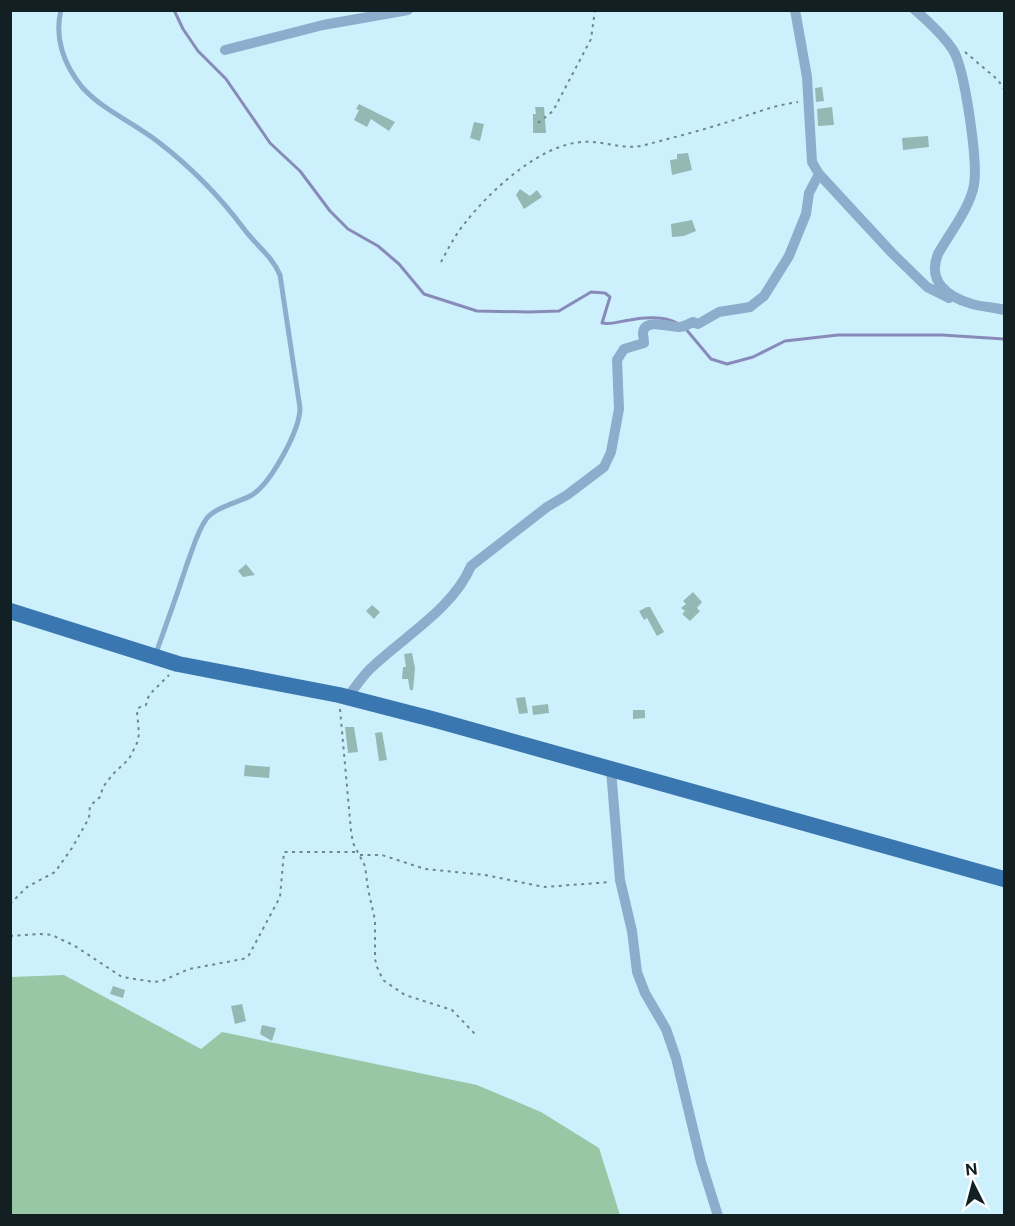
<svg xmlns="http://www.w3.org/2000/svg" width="1015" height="1226" font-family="'Public Sans',sans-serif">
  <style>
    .forest { fill: #97c7a5 }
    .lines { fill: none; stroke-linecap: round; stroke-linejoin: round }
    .stream { stroke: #888bba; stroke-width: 3 }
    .building { fill: #94b8b3 }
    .path { stroke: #6e878f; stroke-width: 2; stroke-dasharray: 3 4.5; stroke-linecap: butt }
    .lane { stroke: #8dadcd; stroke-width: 5 }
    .street { stroke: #8dadcd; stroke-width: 10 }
    .primary { stroke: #3a77b0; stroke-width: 16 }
  </style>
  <rect width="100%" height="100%" fill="#cdf1fc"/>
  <!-- forest -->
  <path class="forest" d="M64,975l137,74 21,-17 255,53 64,27 58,36 21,67h-609v-238z"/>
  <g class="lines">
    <!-- stream -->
    <path class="stream" d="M174,10l9,19 15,22 28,28 44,64 30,28 30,40 18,18 30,17 21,18 25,30 53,17 52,1 30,-1 32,-19 14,1 5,4 -8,26c11,2 17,-2 28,-3 14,-3 34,-4 47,3
      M685,328l26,31 16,5 26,-7 32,-16 53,-6h104l62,4"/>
  </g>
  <!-- building -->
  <path class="building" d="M822,87l2,14 -8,1 -1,-14z
    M359,104l36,18 -6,9 -18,-12 -4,8 -13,-7 5,-10 -3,-1z
    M535,107h9l2,26h-13v-19h3z
    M832,107l2,18 -16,1 -1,-17z
    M474,122l10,2 -4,17 -10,-3z
    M928,136l1,11 -26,3 -1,-12z
    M688,153l4,17 -20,5 -2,-15 7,-1v-5z
    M520,189l10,7 7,-6 5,7 -18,12 -8,-14z
    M692,220l4,11 -12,5 -12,1 -1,-13z
    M246,564l9,11 -12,2 -5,-6z
    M693,592l9,10 -5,6 3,3 -10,10 -8,-7 3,-3 -4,-3 5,-4 -3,-3z
    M372,605l8,7 -6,7 -8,-8z
    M647,607h3l14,25 -7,4 -10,-18 -3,2 -5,-9z
    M412,653l3,15 -2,22h-3l-2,-11h-6l1,-12h3l-2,-13z
    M525,697l3,16 -9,1 -3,-16z
    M548,704l1,9 -16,2 -1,-9z
    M633,710h12v8l-12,1z
    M345,727h9l4,25 -10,1z
    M382,732l5,28 -8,1 -4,-28z
    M245,765l25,2 -1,11 -25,-2z
    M113,986l12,4 -2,8 -13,-4z
    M242,1004l4,17 -11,3 -4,-18z
    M262,1025l14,3 -4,13 -12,-7z"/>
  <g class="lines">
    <!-- path -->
    <path class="path" d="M965,52l33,28 6,9
      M538,123l15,-12 38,-72 4,-29
      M441,262c7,-13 14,-27 24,-39 25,-32 74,-78 117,-81 21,-2 41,9 63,3 30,-8 62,-16 92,-26 20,-7 39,-14 61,-17
      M340,709l11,122 2,12 12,23 3,23 7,31v39l2,8 6,13 22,15 47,15 25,26
      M360,855h22l43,14 60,6 59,12 67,-5
      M10,904l17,-17 28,-15 17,-24 17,-30 1,-12 10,-9 3,-10 10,-13 16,-15 8,-16 2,-9 -2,-23 1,-3 8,-3 3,-10 20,-20
      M10,936l30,-2 12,1 23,11 47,31 32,5 8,-1 27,-12 54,-10 6,-4 31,-58 4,-45h73"/>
    <!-- lane -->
    <path class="lane" d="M61,10c-7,28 3,55 21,77 19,22 52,36 75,54 34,26 61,53 87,88 12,16 28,27 36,46l20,133c0,22 -29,75 -48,87 -12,7 -36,12 -45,23 -10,13 -14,31 -20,46 -10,31 -21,61 -32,92"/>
    <!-- street -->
    <path class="street" d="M795,10l12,67 5,85 7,12 73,79 35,34 22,11
      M915,10c14,12 28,25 38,40 12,19 25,112 21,135 -4,23 -25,49 -36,69 -11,27 9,43 34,50 10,3 22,3 32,6
      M225,50l98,-25 85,-15
      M347,698c8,-10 14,-20 23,-29 33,-32 83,-60 101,-103l76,-59 20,-12 37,-28 7,-15 8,-43 -2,-49 7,-11 20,-6c0,-4 -1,-7 -1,-10 1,-16 29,-5 36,-6 6,0 9,-3 14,-5l5,2 21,-12 31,-5 14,-11 25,-40 17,-42 3,-21 10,-19
      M611,770l9,110 12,51 5,41 8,21 21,36 10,29 25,104 17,54"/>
    <!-- primary -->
    <path class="primary" d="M10,611l168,53 161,31 93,24 572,160"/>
  </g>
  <!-- border -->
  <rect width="1015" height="1226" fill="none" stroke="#122024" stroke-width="24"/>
  <!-- north arrow -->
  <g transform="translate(973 1184) rotate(354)" stroke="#ffffff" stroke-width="4.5" paint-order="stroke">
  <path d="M0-4.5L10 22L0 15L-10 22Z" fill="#122024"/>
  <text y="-9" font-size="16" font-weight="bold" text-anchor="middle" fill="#122024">N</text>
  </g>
</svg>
